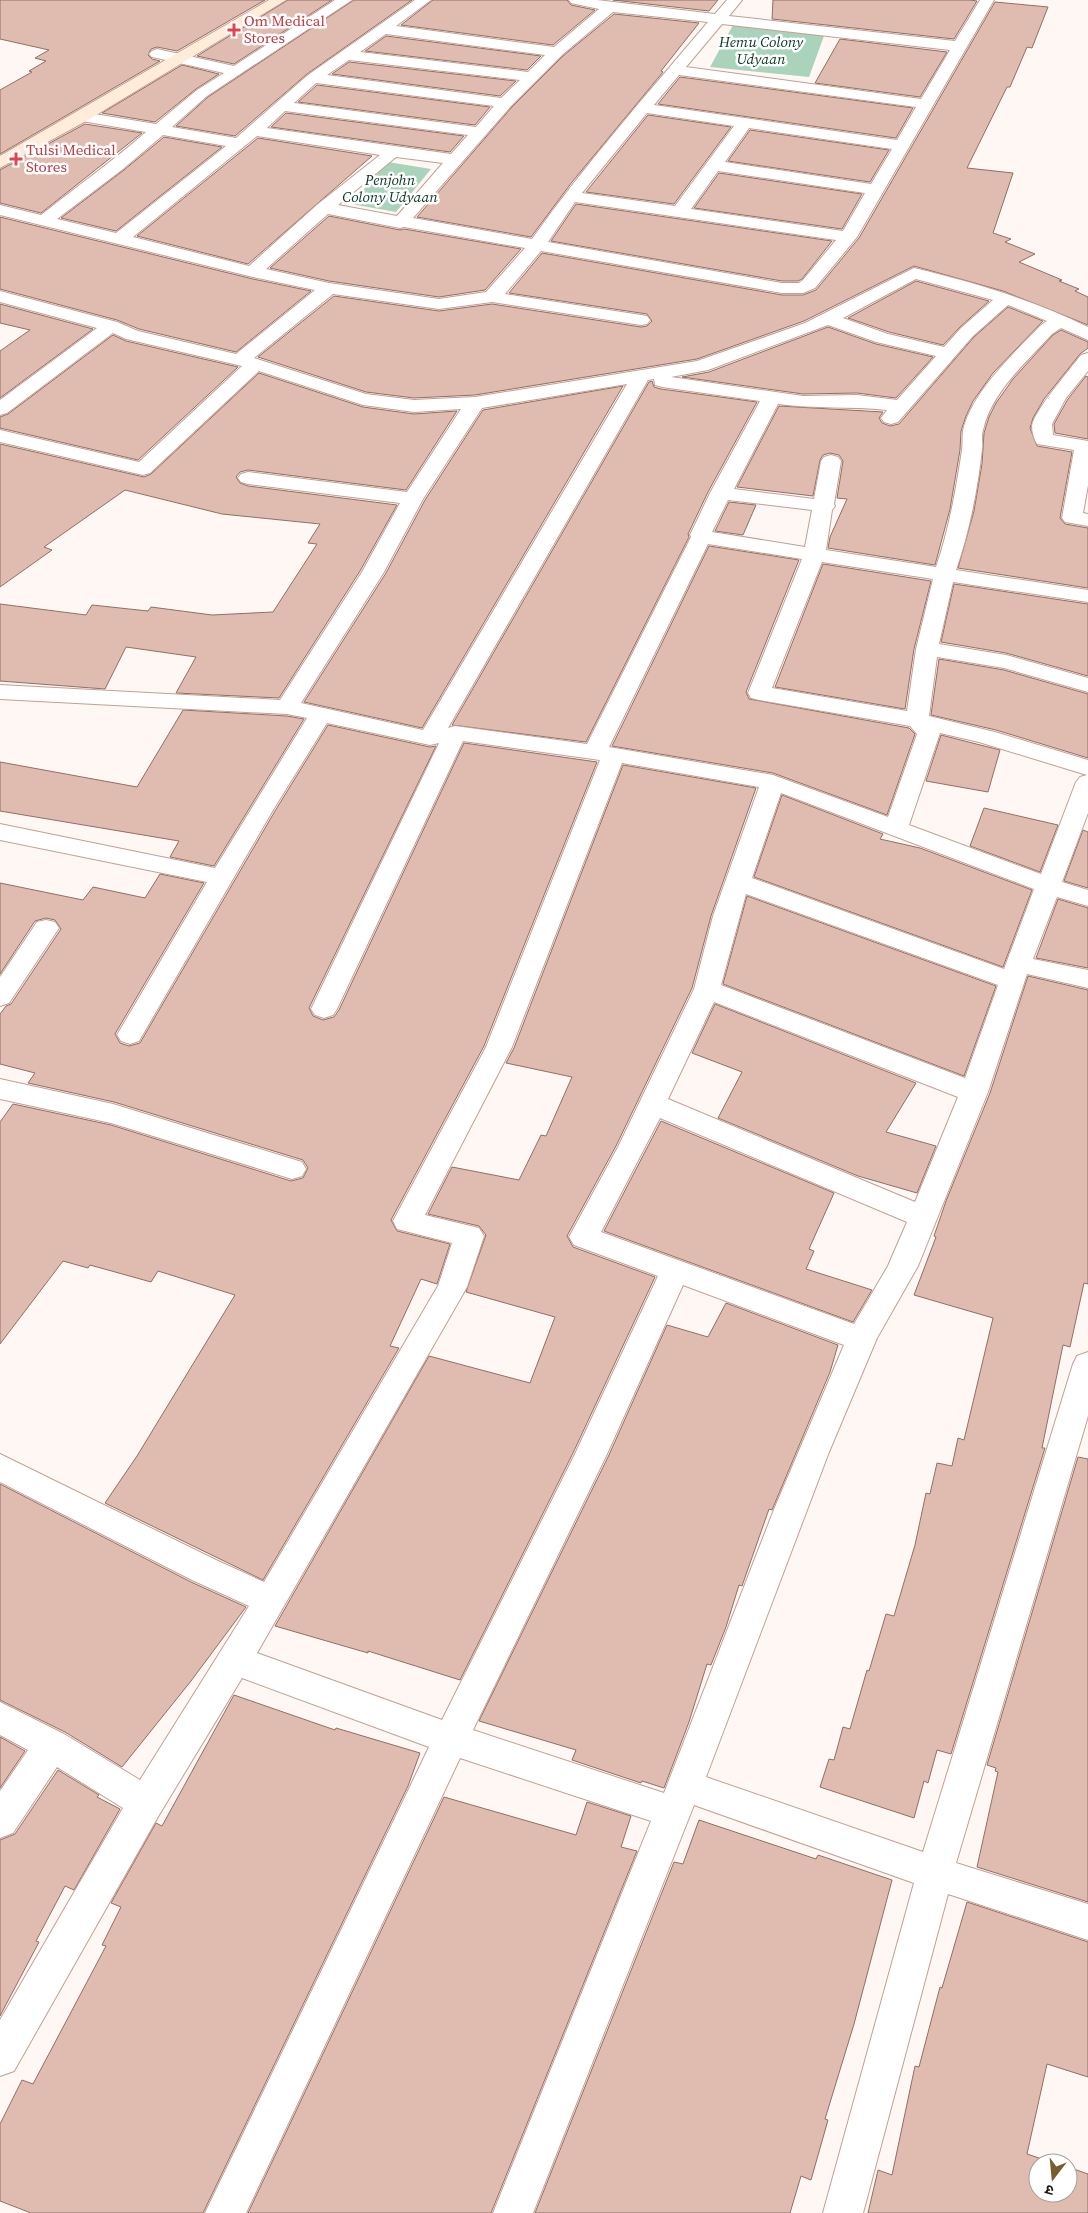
<svg xmlns="http://www.w3.org/2000/svg" width="1088" height="2213" font-family="'Source Serif 4','Noto Sans Devanagari',serif">
  <style>
    .green { fill: #aad3bc }
    .building { fill: #e0bbaf; stroke: #906f64 }
    .lines { fill: none; stroke-linecap: round; stroke-linejoin: round }
    .street-casing { stroke: #c39f93; stroke-width: 2 }
    .secondary-casing { stroke: #c39f93; stroke-width: 2 }
    .street { fill: #fff; fill-rule: evenodd }
    .secondary { fill: #ffecd9; fill-rule: evenodd }
    .health-dot { fill: #e0444e; stroke: #fff; stroke-width: 2 }
    .labels { text-anchor: middle; stroke-width: 5; stroke-linejoin: round; paint-order: stroke }
    .far-health-label { font-size: 15px; fill: #be3a42; stroke: #fff; text-anchor: start }
    .far-park-label { font-size: 15px; font-style: italic; fill: #0b3825; stroke: #fff }
  </style>
  <rect width="100%" height="100%" fill="#fff7f4"/>
  <!-- green -->
  <path class="green" d="M733,25l91,11 -15,41 -99,-10z
    M388,162l43,7 -35,43 -45,-8z"/>
  <!-- building -->
  <path class="building" d="M0,0h265l-88,51 -20,-4 -6,2 -3,6 4,4 8,2 -160,93v-64l32,-18 -3,-1 17,-10 -11,-3 14,-8 -49,-11z
    M288,0h44l-98,64 -37,-8z
    M354,0h58l-105,74 -72,62 -59,-10 32,-29z
    M433,0h134l4,5 24,5 -42,35 -152,-20z
    M613,0h105l-9,11z
    M773,0h197l7,1 -23,38 -182,-20z
    M995,2l53,5 -16,41 -5,-1 -17,40h-3l-40,81 46,5 -20,60 18,6 -6,3 30,12 -16,8 43,18 -3,1 20,8 -4,2 13,6v28l-85,-34 -89,-25 -110,55 -107,38 -222,36 -61,3 -48,-6 -108,-35 76,-61 105,15 53,-7 149,23 6,-1 5,-5 -5,-7 -138,-21 33,-40 240,42h21l13,-5 43,-52z
    M614,14l85,9 -38,48 2,1 -91,110 -41,55 -114,-20 95,-110 51,-51z
    M386,36l155,20 -14,14 -162,-19z
    M840,39l107,13 -27,45 -105,-14z
    M349,62l167,19 -16,15 -168,-22z
    M182,65l37,9 -23,15 -41,33 -53,-9z
    M680,77l233,31 -17,30 -238,-34z
    M317,85l173,22 -15,18 -177,-23z
    M286,113l178,23 -14,16 -179,-25z
    M648,115l83,12 -57,77 -88,-12z
    M85,124l57,9 -101,80 -41,-10v-33z
    M750,130l139,20 -19,32 -142,-21z
    M164,137l58,10 -106,84 -55,-13 63,-48z
    M258,138l114,18 -124,108 -111,-28z
    M719,173l143,21 -20,35 -148,-21z
    M576,204l256,37 -30,38 -4,2h-16l-231,-40z
    M329,216l71,14 4,-1 117,20 -36,41 -46,7 -110,-16 -59,-13z
    M0,217l253,62 58,12 -75,61 -97,-23 -22,-9 -117,-31z
    M916,281l73,20 -29,26 -17,18 -54,-13 -41,-14z
    M0,304l93,25 -93,69v-47l30,-21 -30,-7z
    M1008,307l35,14 -50,52 -20,28 -7,15 -5,15 -1,19 -10,59 -15,56 -107,-17 2,-11 17,-38 -10,-1 6,-37 -4,-6 -9,-2 -7,2 -3,5 -7,36 -76,-9 42,-81 104,6 -4,6 3,5 8,3 9,-2 75,-87z
    M828,327l48,17 57,13 -37,41 -39,-5 -54,1 -121,-17 27,-5z
    M1061,330l27,12v6l-8,6 -36,45 -11,19 -3,10 7,18 35,6 -12,66 5,6 23,4v60l-130,-20 16,-57 8,-47 2,-31 5,-16 7,-14 17,-24 40,-44z
    M113,335l13,6 112,26 -100,93 -138,-32v-11l8,-3z
    M259,373l104,34 51,7 43,-3 -51,79 -158,-20 -8,2 -4,5 4,6 8,3 149,19 -37,66 -81,127 -103,-5 20,-36 -70,-10 -21,42 -105,-8v-77l86,11 6,-10 56,6 3,-4 61,8 61,-3 44,-68 -9,-1 12,-19 -98,-10 -97,-24 -81,57 8,3 -52,37v-143l144,33 7,-3z
    M1086,376l2,1v62l-33,-6 -1,-9 14,-25z
    M652,381l2,6 7,2 96,13 -49,90 -20,42 1,3 -103,205 -134,-17 197,-343z
    M623,386l-201,342 -118,-26 82,-129 39,-73 58,-90z
    M729,502l27,3 -13,30 -28,-4z
    M709,546l90,14 -53,132 3,7 160,29 6,6 -28,81 -114,-42 -161,-27z
    M823,564l108,17 -17,68 -9,60 -130,-22z
    M954,584l134,20v72l-82,-23 -65,-11z
    M939,659l65,11 84,24v64l-92,-28 -65,-15z
    M183,710l104,6 17,3 -90,147 -44,-9 9,-16 -179,-30v-49l137,25z
    M328,725l102,22 6,-1 -127,262 4,8 10,4 11,-3 5,-7 125,-267 133,19 -113,284 -93,174 6,11 53,13 -13,40 -16,-5 -31,67 9,2 -136,232 -158,-77 32,-47 98,-161 -77,-24 -7,11 -61,-17 -2,3 -25,-7 -63,83v-222l13,-18 98,21 180,56 12,-3 5,-10 -5,-8 -189,-58 -86,-19 7,-10 -35,-9v-50l6,-8 5,-2 50,-75 -6,-9 -9,-2 -11,3 -35,53v-91l83,17 10,-13 52,11 15,-24 44,9 -89,151 5,9 9,3 11,-3 135,-232z
    M941,735l59,15 -12,42 -62,-11z
    M623,765l133,23 -45,128 -19,72 -76,158 -49,90 6,11 82,30 -82,176 -113,227 -92,-29v2l-93,-27 154,-270 101,27 25,-66 -89,-25 20,-57 -7,-9 -51,-12 24,-47 67,13 22,-45 5,1 26,-59 -66,-14 8,-15z
    M782,795l101,39 -3,5 40,9 112,42 -29,77 -249,-90z
    M984,808l74,17 -18,47 -70,-26z
    M1083,830l5,2v56l-24,-7z
    M747,896l249,90 -32,90 -241,-92z
    M1058,899l30,9v60l-52,-10z
    M1028,976l60,14v294l-4,-1 -14,64 -7,-2 -21,103h3l-94,306 -14,-4 -9,33 -4,-2 -10,37 -94,-31 9,-28 5,1 9,-33 7,2 17,-59 2,1 17,-57 8,2 21,-71 11,-52 4,1 7,-31 15,3 6,-28 6,2 29,-122 -79,-23 22,-58 -2,-1 12,-35 44,-108z
    M715,1004l201,79 -30,49 50,14 -19,47 -59,-17 -140,-58 24,-46 -50,-19z
    M661,1121l173,72 -25,56 5,2 -8,18 66,21 -19,32 -249,-91z
    M726,1303l112,42 -8,27 -58,138 -3,-1 -27,77 -3,-1 -13,42 -15,38 -4,-1 -18,58 -25,66 -22,-7 -1,2 -69,-23 4,-10 -97,-29 130,-266 58,-130 41,12z
    M1078,1457l10,2v443l-111,-35 21,-95 -3,-1 1,-3 -9,-3z
    M0,1484l191,98 55,25 -55,74 -69,86 -57,-35 -65,-32z
    M234,1695l101,35 1,-2 84,25 -12,33 -205,427h-172l-31,-12v-77l22,-44 11,4 73,-138 -4,-1 19,-38 -10,-4 45,-80 6,3z
    M0,1737l25,14 -25,37z
    M58,1770l41,25 -2,2 23,12 -46,81 -9,-4 -29,55 3,1 -39,74v-176l15,-6z
    M444,1797l132,38 11,-33 44,14 -10,31 16,4 -146,362h-243z
    M699,1820l117,39 2,-4 74,25 -38,144 -29,95 3,1 -17,60 -10,-4 -11,37h-255l139,-351 9,2z
    M967,1902l121,40v135l-41,-13 -20,90 27,9h-16v30h30v-26l20,7v39h-220l10,-43 14,5 23,-109 4,1 21,-80 2,1z"/>
  <g class="lines">
    <defs>
      <path id="street" d="M335,0h17l-145,96 -35,31 64,11 72,-63 107,-75h16l-35,26 158,21 45,-38 -28,-6 -2,-3h28l118,14 12,-14h15l-13,16 226,25 25,-41h14l-137,237 -42,51 -12,5h-21l-241,-42 -36,43 136,21 6,1 3,4 -3,4 -6,1 -149,-23 -53,7 -106,-15 -79,64 112,36 48,6 61,-3 222,-36 108,-38 109,-55c62,15 116,31 174,59v13l-27,-12 -9,6c-25,28 -60,57 -69,96 -2,6 0,13 -1,19 -4,39 -13,84 -26,121l132,20v12l-135,-20 -14,62 67,11 82,23v14l-84,-24 -67,-11 -8,59 66,16 93,28v53l-26,69 26,8v16l-31,-9 -24,62 55,11v18l-61,-14 -39,118 -70,174 -41,72 -48,114 -123,325 217,75 150,-488 4,-8 11,-4v64l-132,447 132,41v36l-140,-46 -85,319h-40l91,-330 -220,-78 -161,408h-40l158,-392 -191,-63 -214,455h-41l224,-466 -187,-69 -83,137 -145,256 -14,5v-56l123,-212 -66,-41 -44,66 -13,5v-47l28,-41 -28,-15v-33l64,32 76,46 109,-174 -57,-26 -192,-98v-28l216,106 48,22 174,-296 14,-43 -55,-14 -4,-8 93,-174 114,-287 -137,-19 -126,268 -4,6 -9,3 -9,-3 -4,-6 128,-266 -9,2 -103,-22 -54,87 -134,231 -9,3 -9,-3 -4,-6 90,-153 -207,-42v-16l215,44 92,-150 -20,-4 -287,-15v-14l280,15 82,-128 38,-69 -152,-19 -7,-2 -3,-4 3,-4 7,-2 159,20 54,-83 -47,3 -51,-7 -104,-34 -109,102 -7,2 -143,-33v-12l139,32 103,-96 -116,-27 -13,-6 -106,80 -7,2v-15l97,-72 -97,-26v-11l117,31 21,9 98,23 79,-64 -62,-13 -253,-62v-10l41,10c35,-28 71,-53 105,-83l-70,-12 -2,-3 2,-3 6,-2 74,12 41,-34 27,-17 -72,-16 -3,-3 3,-3 5,-2 77,17zM613,12l95,10c-60,71 -122,141 -176,217l-119,-21 98,-112 51,-51zM722,24l228,26 -29,49 -235,-32zM386,34l159,21 -17,17 -168,-20zM349,60l171,20 -19,18 -174,-23zM679,75l237,32 -19,33 -243,-35zM316,83l178,23 -18,21 -182,-24zM285,111l183,24 -17,19 -184,-26zM647,113l87,13 -59,80 -93,-13zM749,128l143,21 -21,35 -146,-22zM163,135l63,11 -110,87 -59,-14 66,-50zM257,136l123,19 -62,49 -69,62 -116,-29zM396,157l47,6 -46,53 -59,-11zM718,171l147,22 -22,38 -152,-22zM575,202l261,38 -33,40 -4,3h-17l-234,-41zM328,214l72,14 4,-1 121,21 -39,44 -47,7 -110,-16 -63,-14zM916,279l77,21 -32,28 -17,19 -56,-13 -45,-16zM1008,305l39,16 -7,5c-26,27 -69,67 -77,105 -1,6 0,13 -1,19 -6,39 -13,80 -26,117l-110,-17 6,-40 3,-4 -1,-2 7,-43 -3,-4 -7,-2 -7,2 -3,4 -7,38 -80,-10 44,-85c36,5 73,2 109,6l-6,8 3,4 7,2 7,-2 75,-86zM828,325l48,17 60,14 -39,44 -40,-5 -54,1 -132,-19 37,-7zM654,379l1,6 7,2 98,14 -50,92 -20,42 1,2 -104,207 -132,-18 -7,2 200,-348zM627,384l-204,346 -122,-27 83,-131 39,-73 59,-91zM728,500l84,10 -7,37 -93,-15zM708,544l94,15 -54,134 3,5 8,2 151,26 7,8 -29,83 -115,-42 -164,-28zM822,562l111,17 -17,70 -9,62 -135,-23zM940,733l39,9 108,33 -7,2 -4,5 -35,92 -132,-49zM622,763l137,24 -46,129 -19,73 -76,158 -49,90 5,8 84,31 -83,178 -133,266 -185,-67 210,-366 17,-51 -5,-8 -54,-13 87,-168zM781,793l253,96 -30,80 -252,-91zM746,894l252,91 -33,93 -244,-93zM714,1002l244,95 -43,105 -247,-103zM660,1118l247,104 -19,44 -34,58 -253,-92zM683,1285l161,60 -69,162 -111,286 -191,-63 134,-276z
        M1088,353v18l-22,27 -14,26 1,11 35,6v44l-5,28 5,1v12l-23,-4 -3,-4 12,-68 -37,-6c-3,-5 -5,-12 -5,-18 2,-15 39,-58 49,-71z
        M46,920l9,2 4,6 -50,75 -9,3v-29l37,-55z
        M0,1079l113,25 189,58 4,7 -4,7 -10,3 -181,-56 -111,-24z"/>
      <path id="secondary" d="M269,0h17l-198,120 -88,48v-12z"/>
    </defs>
    <!-- street casing -->
    <use href="#street" class="street-casing"/>
    <!-- secondary casing -->
    <use href="#secondary" class="secondary-casing"/>
    <!-- street -->
    <use href="#street" class="street"/>
    <!-- secondary -->
    <use href="#secondary" class="secondary"/>
  </g>
  <!-- markers -->
  <g class="health-dot">
    <path d="M231.5 22.5h5v5h5v5h-5v5h-5v-5h-5v-5h5z"/>
    <path d="M13.5 151.5h5v5h5v5h-5v5h-5v-5h-5v-5h5z"/>
  </g>
  <g class="labels">
    <!-- far-health labels -->
    <g class="far-health-label">
      <text x="244" y="26">Om Medical<tspan x="244" dy="17">Stores</tspan></text>
      <text x="26" y="155">Tulsi Medical<tspan x="26" dy="17">Stores</tspan></text>
    </g>
    <!-- far-park labels -->
    <g class="far-park-label">
      <text x="761" y="47">Hemu Colony<tspan x="761" dy="17">Udyaan</tspan></text>
      <text x="390" y="185">Penjohn<tspan x="390" dy="17">Colony Udyaan</tspan></text>
    </g>
  </g>
  <!-- north arrow -->
  <g transform="translate(1053 2178) rotate(196)"><circle r="24" fill="#ffffff" stroke="#a6a19f"/>
  <path d="M0-4L9 19L0 12L-9 19Z" fill="#785e2f"/>
  <text y="-8" font-size="14" font-weight="bold" text-anchor="middle" fill="#20140f">उ</text>
  </g>
</svg>
